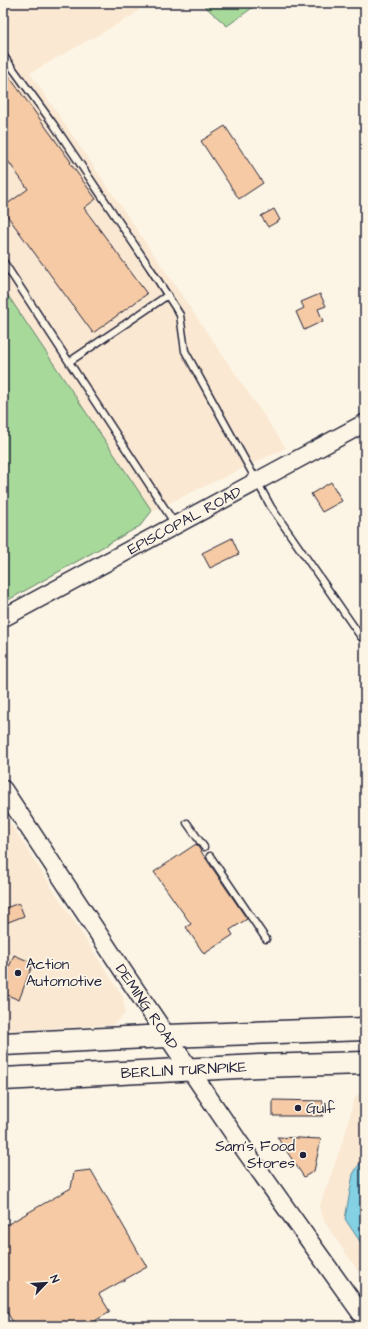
<svg xmlns="http://www.w3.org/2000/svg" width="368" height="1329" font-family="'Architects Daughter',sans-serif">
  <style>
    .built { fill: #fae8d2 }
    .green { fill: #a7d99a; stroke: #647e6a }
    .water { fill: #83d1e2; stroke: #5c8b9f }
    .building { fill: #f5caa4; stroke: #22223b }
    .lines { fill: none; stroke-linecap: round; stroke-linejoin: round }
    .lane-casing { stroke: #22223b; stroke-width: 9 }
    .secondary-casing { stroke: #22223b; stroke-width: 20 }
    .highway-casing { stroke: #22223b; stroke-width: 25 }
    .lane { stroke: #fcf5e5; stroke-width: 6 }
    .secondary { stroke: #fcf5e5; stroke-width: 17 }
    .highway { stroke: #fcf5e5; stroke-width: 22 }
    .poi-dot { fill: #22223b; stroke: #fcf5e5; stroke-width: 1.5 }
    .labels { text-anchor: middle; stroke-width: 3.5; stroke-linejoin: round; paint-order: stroke }
    .street-label { font-size: 15px; fill: #22223b; stroke: #fcf5e5 }
    .poi-label { font-size: 15px; fill: #22223b; stroke: #fcf5e5; text-anchor: start }
  </style>
  <rect width="100%" height="100%" fill="#fcf5e5"/>
  <filter id="ink" filterUnits="userSpaceOnUse"><feTurbulence type="fractalNoise" baseFrequency=".025" numOctaves="2"/><feDisplacementMap in="SourceGraphic" scale="8" xChannelSelector="R" yChannelSelector="G"/><feConvolveMatrix kernelMatrix="1 2 1 2 8 2 1 2 1" color-interpolation-filters="sRGB"/></filter>
  <g filter="url(#ink)">
    <!-- built -->
    <path class="built" d="M3,3h144l-15,13 -102,57 256,375 -134,63 -149,-223z
      M3,812l120,185 2,17 -12,11 -110,6z
      M365,1088v193l-38,-55 -8,-18 25,-70 10,-39z"/>
    <!-- green -->
    <path class="green" d="M201,3h58l-32,23z
      M3,288l149,223 -12,15 -137,77z"/>
    <!-- water -->
    <path class="water" d="M365,1155v94l-20,-30 8,-45z"/>
    <!-- building -->
    <path class="building" d="M3,68l68,94 -1,1 26,36 -12,9 63,86 -54,39 -90,-123v-3l25,-18 -25,-35z
      M225,126l38,57 -24,16 -38,-58z
      M274,209l6,11 -12,7 -7,-11z
      M320,294l6,12 -8,3 5,12 -19,9 -8,-18 8,-4 -3,-6z
      M331,482l11,19 -20,11 -11,-18z
      M232,538l7,16 -29,14 -8,-15z
      M196,844l51,75 -17,11 3,5 -29,19 -18,-27 5,-3 -37,-52z
      M19,903l5,13 -21,8v-15z
      M14,955l19,8 -14,37 -16,-7v-11z
      M273,1100l50,1v15h-50z
      M277,1137l44,2 -7,32 -10,6z
      M91,1170l56,97 -48,27 11,18 -24,14h-71l-12,-21v-78l68,-39 3,-16z"/>
    <g class="lines">
      <defs>
        <path id="lane" d="M3,55l51,70 96,143 30,47 5,36 86,156 90,130 4,-3
          M3,261l172,263
          M69,362l99,-67
          M187,823l17,24
          M210,856l56,83"/>
        <g id="secondary">
          <path id="s1" d="M3,618l362,-195"/>
          <path id="s2" d="M3,789l124,188 114,168 124,174"/>
        </g>
        <g id="highway">
          <path d="M3,1044l164,-8 198,-7"/>
          <path id="s3" d="M3,1079l255,-13 107,-3"/>
        </g>
      </defs>
      <!-- lane casing -->
      <use href="#lane" class="lane-casing"/>
      <!-- secondary casing -->
      <use href="#secondary" class="secondary-casing"/>
      <!-- highway casing -->
      <use href="#highway" class="highway-casing"/>
      <!-- lane -->
      <use href="#lane" class="lane"/>
      <!-- secondary -->
      <use href="#secondary" class="secondary"/>
      <!-- highway -->
      <use href="#highway" class="highway"/>
    </g>
  </g>
  <!-- markers -->
  <g class="poi-dot">
    <circle cx="18" cy="973" r="4"/>
    <circle cx="298" cy="1108" r="4"/>
    <circle cx="303" cy="1155" r="4"/>
  </g>
  <g class="labels">
    <!-- street labels -->
    <g class="street-label">
      <text dy="5" stroke="none"><textPath href="#s1" startOffset="206">EPISCOPAL ROAD</textPath></text>
      <text dy="5" stroke="none"><textPath href="#s2" startOffset="261">DEMING ROAD</textPath></text>
      <text dy="5" stroke="none"><textPath href="#s3" startOffset="181">BERLIN TURNPIKE</textPath></text>
    </g>
    <!-- poi labels -->
    <g class="poi-label">
      <text x="26" y="969">Action<tspan x="26" dy="17">Automotive</tspan></text>
      <text x="306" y="1113">Gulf</text>
      <text x="295" y="1151" text-anchor="end">Sam's Food<tspan x="295" dy="17">Stores</tspan></text>
    </g>
  </g>
  <!-- margin -->
  <rect width="368" height="1329" fill="none" stroke="#fcf5e5" stroke-width="16"/>
  <rect x="8" y="8" width="352" height="1313" fill="none" stroke="#22223b" stroke-width="1.5" filter="url(#ink)"/>
  <!-- north arrow -->
  <g transform="translate(46 1283) rotate(65)" stroke="#fcf5e5" stroke-width="3" paint-order="stroke">
  <path d="M0-3L7 15L0 10L-7 15Z" fill="#22223b"/>
  <text y="-6" font-size="11" font-weight="bold" text-anchor="middle" fill="#22223b">N</text>
  </g>
</svg>
